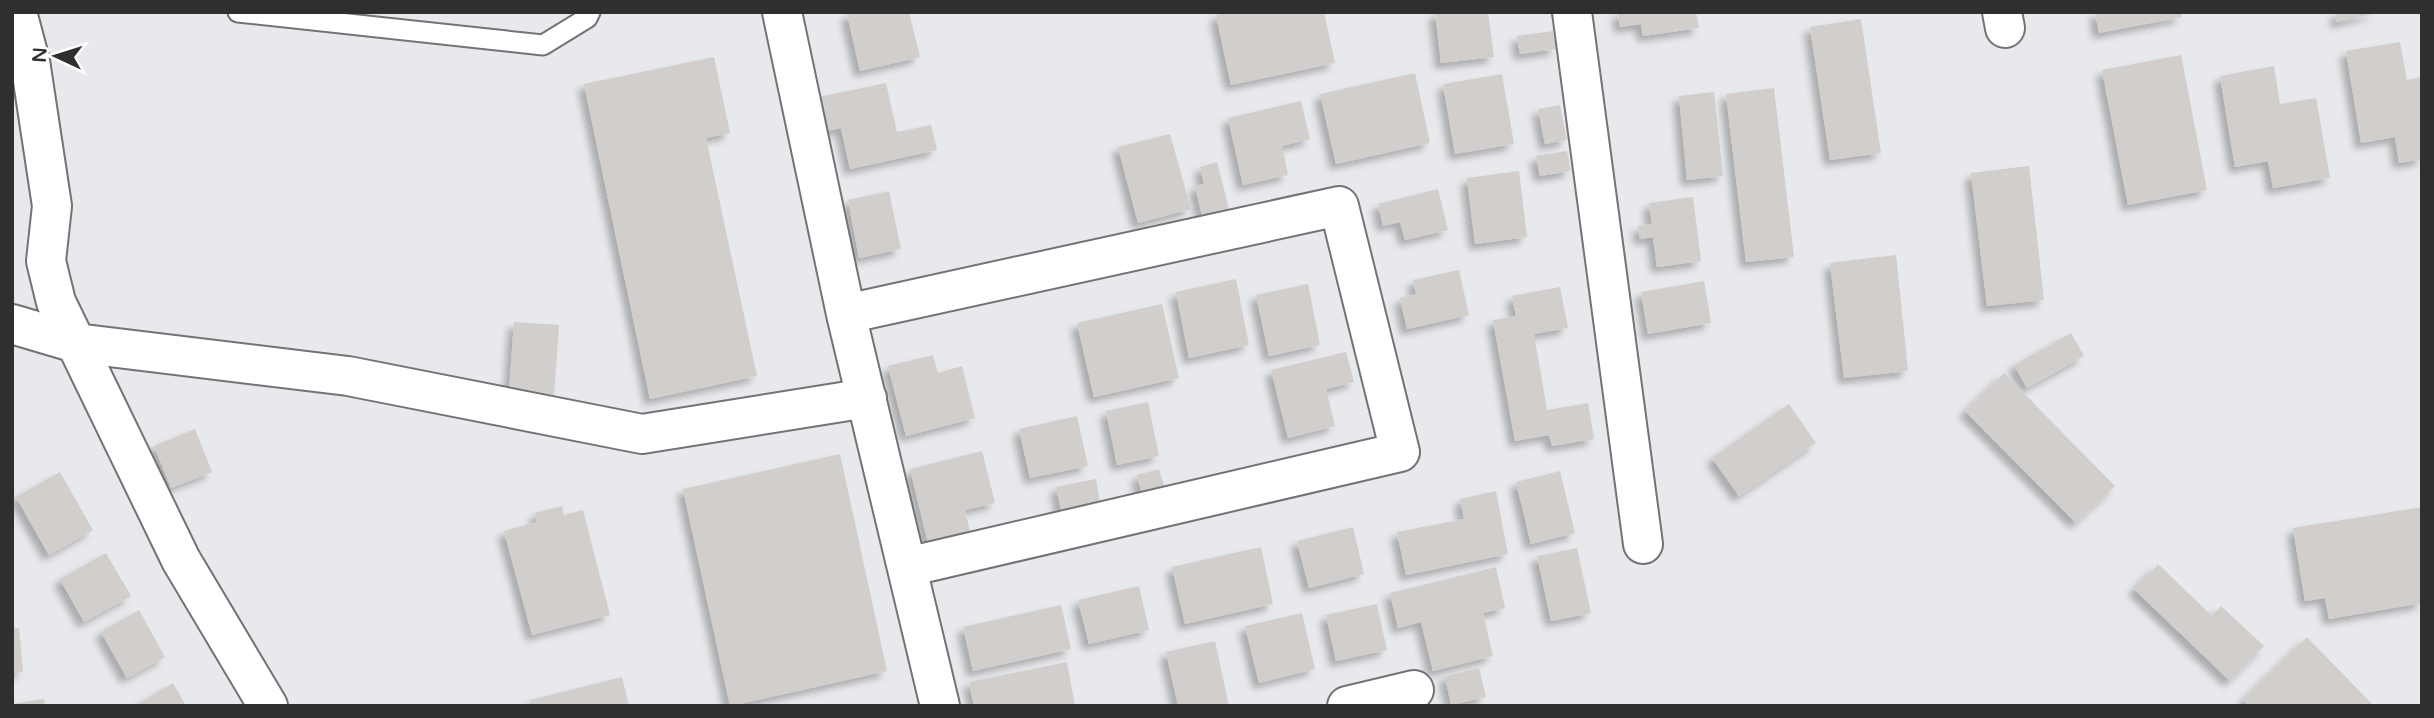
<svg xmlns="http://www.w3.org/2000/svg" width="2434" height="718" font-family="'Varela Round',sans-serif">
  <style>
    .building { fill: #d1cecc; filter: url(#shadow) }
    .lines { fill: none; stroke-linecap: round; stroke-linejoin: round }
    .lane-casing { stroke: #727375; stroke-width: 23 }
    .street-casing { stroke: #727375; stroke-width: 42 }
    .lane { stroke: #fff; stroke-width: 19 }
    .street { stroke: #fff; stroke-width: 38 }
  </style>
  <defs>
    <filter id="shadow"><feDropShadow dx="-6" dy="6" stdDeviation="3.5" flood-color="#0004"/></filter>
  </defs>
  <rect width="100%" height="100%" fill="#e8e9ec"/>
  <!-- building -->
  <path class="building" d="M856,12h53l11,45 -60,14 -13,-57z
    M1229,12h95l11,51 -104,22 -15,-70z
    M1435,12h53l6,45 -53,6z
    M1618,12h78l3,16 -56,8 -2,-12 -21,3z
    M2095,12h86l1,5 -83,16z
    M2335,12h42v1l-40,9z
    M1861,19l20,134 -51,7 -20,-133z
    M1553,31l3,18 -36,5 -3,-18z
    M2400,42l7,38 15,-3v82l-23,4 -4,-26 -34,6 -15,-92z
    M2181,55l26,135 -79,15 -26,-135z
    M714,57l16,76 -24,5 51,238 -107,23 -66,-315z
    M2274,66l6,38 36,-6 14,80 -57,10 -5,-27 -33,6 -15,-91z
    M1415,73l15,70 -94,21 -16,-70z
    M1502,74l12,70 -59,10 -12,-70z
    M886,83l11,49 34,-7 6,25 -87,19 -9,-41 -14,3 -8,-34z
    M1774,88l20,169 -48,5 -20,-168z
    M1714,92l9,84 -36,4 -8,-84z
    M1301,101l9,38 -28,7 6,29 -45,10 -15,-67z
    M1560,105l7,35 -22,4 -7,-35z
    M1170,134l21,75 -53,14 -20,-76z
    M1567,151l4,20 -31,5 -4,-20z
    M1217,162l13,51 -27,7 -8,-34 9,-2 -4,-17z
    M2029,166l15,134 -57,6 -16,-133z
    M1519,171l8,66 -52,7 -8,-66z
    M1438,189l10,41 -43,10 -5,-18 -17,4 -5,-22z
    M889,191l12,58 -42,9 -11,-58z
    M1693,197l8,64 -44,6 -4,-30 -13,2 -2,-13 14,-2 -3,-21z
    M1896,255l12,116 -64,7 -14,-115z
    M1459,270l10,45 -62,14 -7,-31 16,-4 -3,-14z
    M1236,279l13,66 -60,13 -13,-66z
    M1704,281l7,42 -63,11 -7,-42z
    M1308,284l12,61 -51,11 -13,-61z
    M1560,287l8,41 -34,6 13,76 41,-7 6,36 -42,7 -3,-11 -34,6 -22,-121 23,-4 -4,-20z
    M1162,304l17,74 -85,19 -17,-74z
    M514,322l45,3 -5,70 -45,-3z
    M2071,333l13,23 -57,32 -13,-23z
    M1346,352l8,30 -28,7 9,37 -47,12 -17,-68z
    M933,355l5,18 24,-7 13,52 -69,18 -18,-70z
    M2004,373l111,113 -39,37 -111,-112z
    M1148,402l11,54 -42,9 -11,-54z
    M1789,404l27,39 -77,53 -27,-38z
    M1077,416l11,50 -58,12 -11,-49z
    M195,429l17,43 -41,16 -17,-42z
    M982,451l13,52 -30,7 5,22 -42,11 -18,-74z
    M840,454l47,217 -157,35 -47,-217z
    M1159,469l6,19 -23,6 -5,-19z
    M1560,471l15,62 -44,11 -15,-62z
    M60,472l33,58 -44,25 -33,-58z
    M1096,479l4,24 -39,7 -5,-23z
    M1496,491l12,63 -102,21 -9,-43 67,-13 -4,-20z
    M562,506l2,9 19,-5 27,105 -78,20 -28,-104 33,-9 -2,-9z
    M2422,507v96l-93,16 -4,-21 -20,3 -12,-73z
    M1353,527l11,47 -55,14 -12,-47z
    M1261,547l12,57 -88,20 -13,-57z
    M1577,548l14,65 -40,8 -14,-65z
    M106,553l25,43 -47,26 -24,-43z
    M2158,564l54,52 9,-10 43,40 -34,35 -96,-92z
    M1496,567l9,41 -22,5 10,43 -60,15 -12,-49 -23,6 -8,-35z
    M1139,586l10,44 -60,14 -11,-44z
    M1377,604l10,46 -51,11 -10,-46z
    M1061,605l10,44 -98,22 -10,-44z
    M139,610l26,47 -38,21 -26,-46z
    M1302,613l13,56 -56,14 -14,-57z
    M19,628l4,44 -11,1v-44z
    M2307,637l67,69h-125l-6,-6z
    M1215,641l14,65h-51l-12,-54z
    M1067,662l8,44h-101l-5,-24z
    M1479,668l7,29 -35,8 -6,-29z
    M622,677l7,29h-98l-1,-6z
    M173,683l13,23h-51z
    M44,699l1,7h-33v-2z"/>
  <g class="lines">
    <defs>
      <path id="lane" d="M238,12l305,33 44,-27 3,-6"/>
      <path id="street" d="M17,12l13,49 22,145 -6,55 10,41 125,258 87,146
        M782,12l64,302 94,392
        M1572,12l71,532
        M2002,12l3,16
        M846,314l493,-108 61,246 -493,115
        M12,324l64,19 272,33 294,58 225,-36
        M1347,706l67,-16"/>
    </defs>
    <!-- lane casing -->
    <use href="#lane" class="lane-casing"/>
    <!-- street casing -->
    <use href="#street" class="street-casing"/>
    <!-- lane -->
    <use href="#lane" class="lane"/>
    <!-- street -->
    <use href="#street" class="street"/>
  </g>
  <!-- border -->
  <rect width="2434" height="718" fill="none" stroke="#2f2f30" stroke-width="28"/>
  <!-- north arrow -->
  <g transform="translate(56 56) rotate(274)" stroke="#ffffff" stroke-width="5" paint-order="stroke">
  <path d="M0-5L12 26L0 18L-12 26Z" fill="#2f2f30"/>
  <text y="-10" font-size="19" font-weight="bold" text-anchor="middle" fill="#2f2f30">N</text>
  </g>
</svg>
